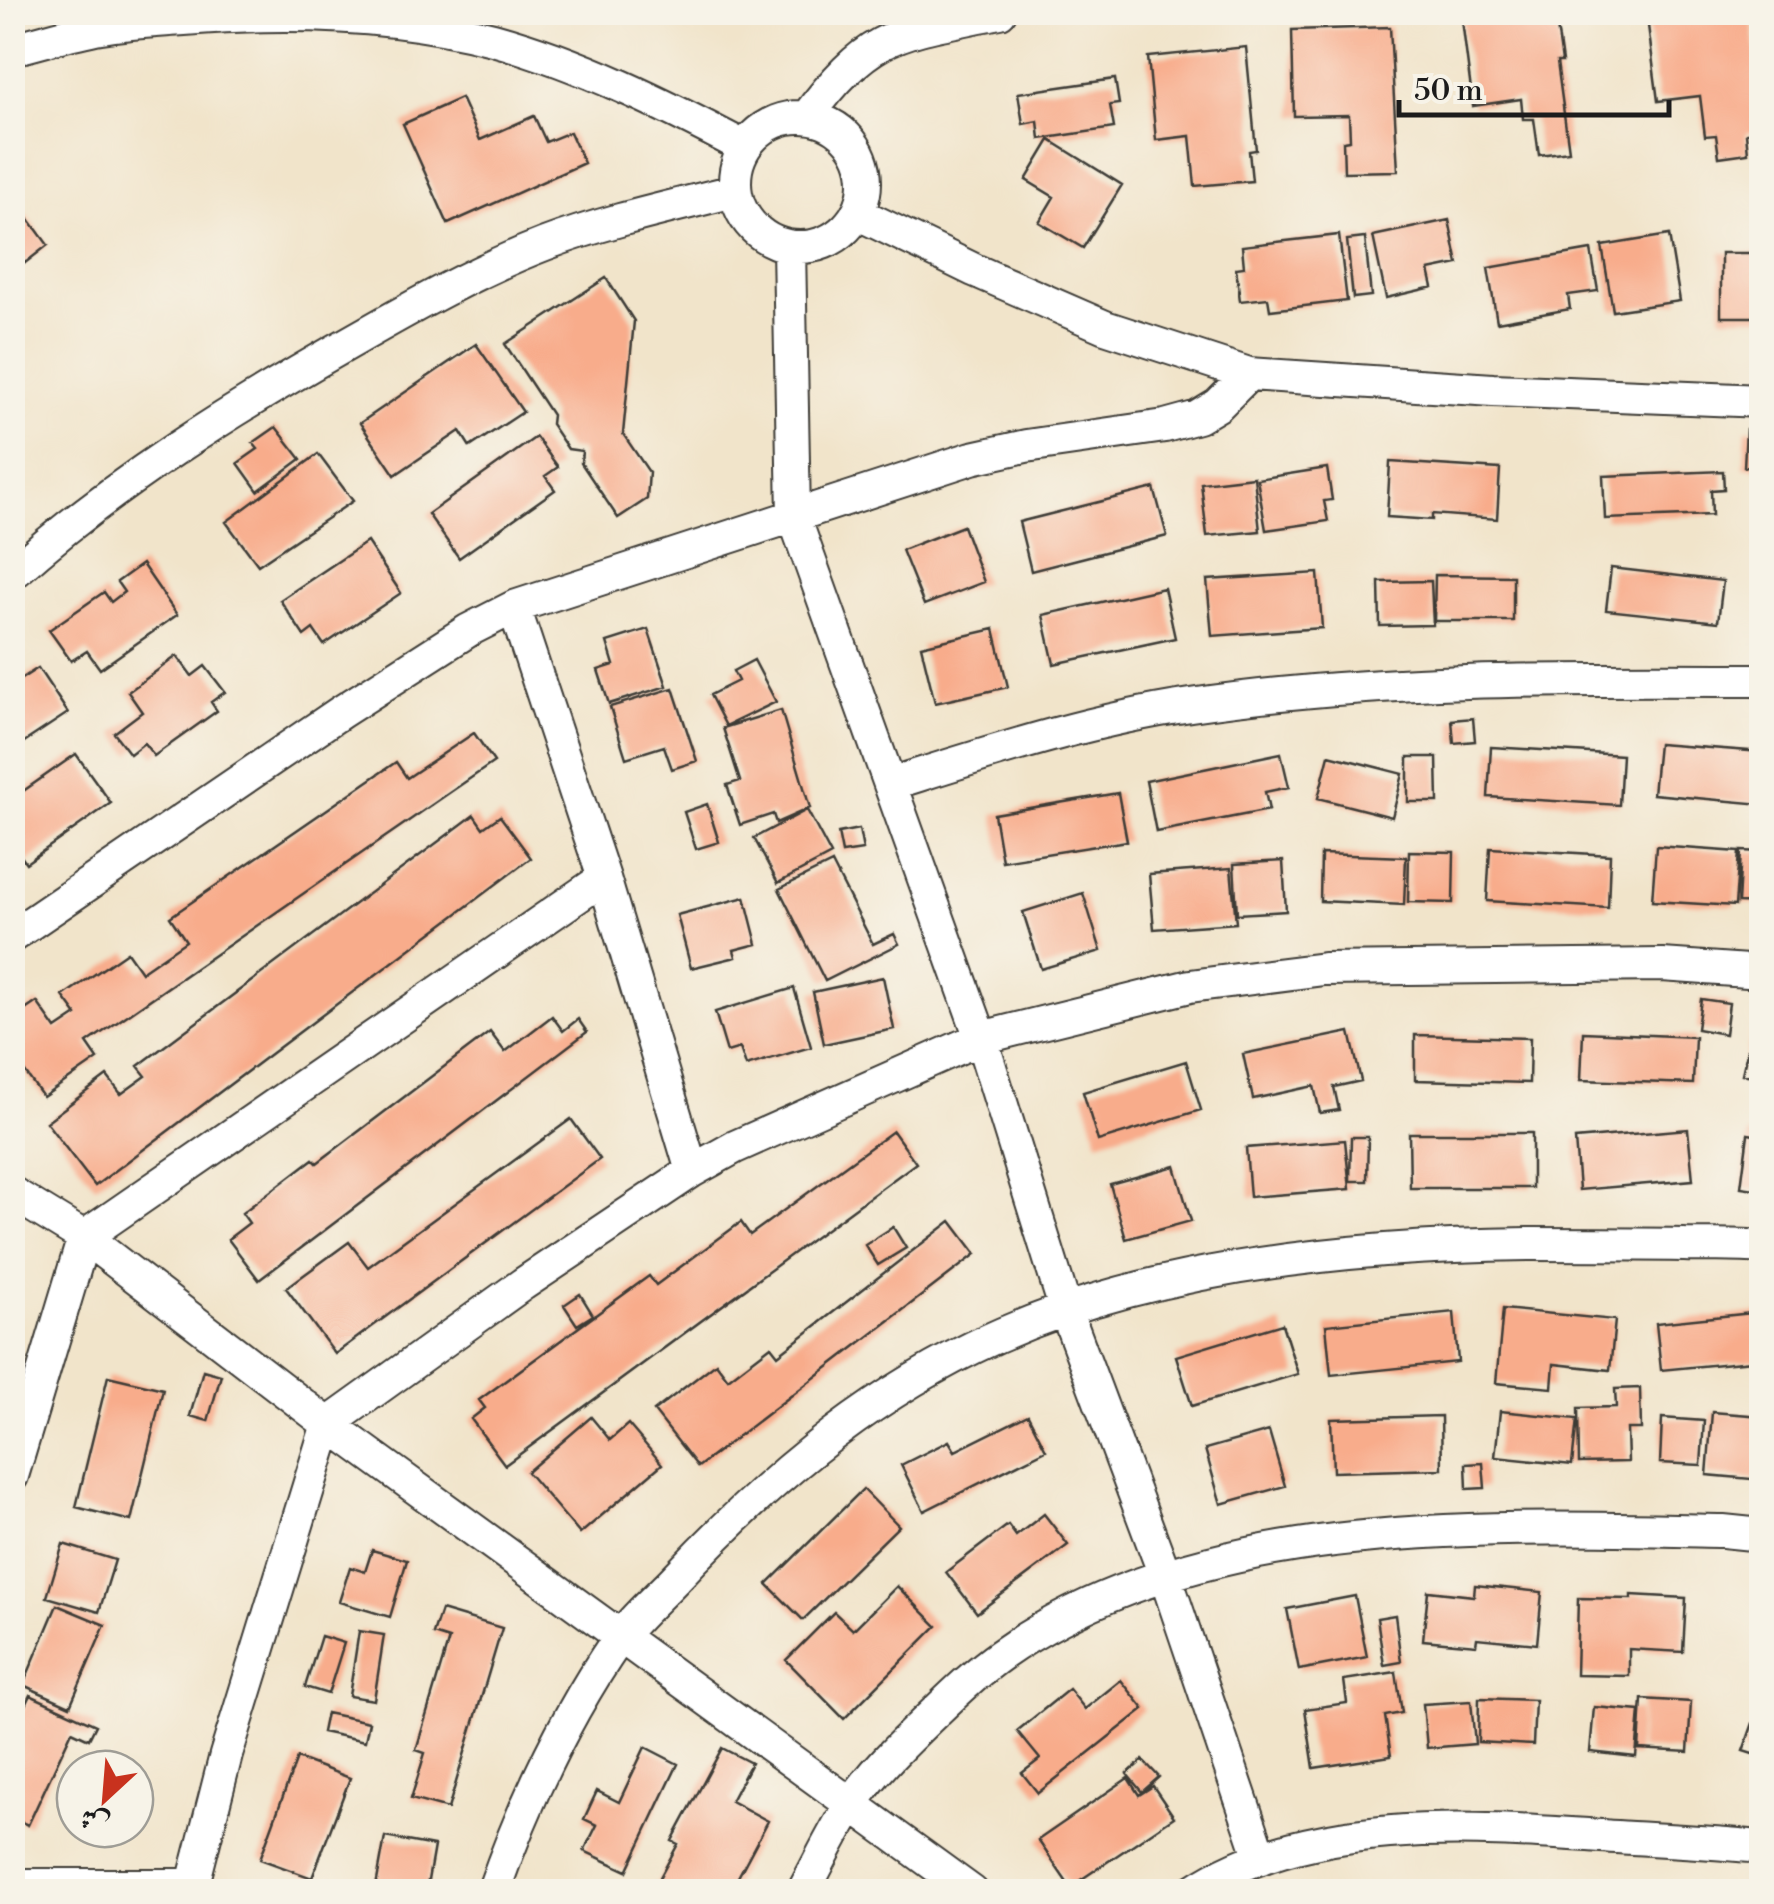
<svg xmlns="http://www.w3.org/2000/svg" width="1774" height="1904" font-family="'Libre Bodoni',Amiri,serif">
  <style>
    .building { fill: #f8ac8b }
    .lines { fill: none; stroke-linecap: round; stroke-linejoin: round }
    .minor-casing { stroke: #3c3a36; stroke-width: 36 }
    .minor { stroke: #fff; stroke-width: 32 }
  </style>
  <rect width="100%" height="100%" fill="#f7f3e8"/>
  <filter id="ink" filterUnits="userSpaceOnUse"><feTurbulence type="fractalNoise" baseFrequency=".01" numOctaves="2"/><feDisplacementMap in="SourceGraphic" scale="20" xChannelSelector="R" yChannelSelector="G"/><feConvolveMatrix kernelMatrix="1 2 1 2 8 2 1 2 1" color-interpolation-filters="sRGB"/></filter>
  <filter id="wash" filterUnits="userSpaceOnUse"><feTurbulence type="fractalNoise" baseFrequency=".0048" numOctaves="4" result="noise"/><feDisplacementMap in="SourceGraphic" scale="40" xChannelSelector="R" yChannelSelector="G"/><feGaussianBlur stdDeviation="2.25" result="paint"/><feColorMatrix in="noise" values="0 0 0 0 0 0 0 0 0 0 0 0 0 0 0 0 0 1.4 0 .05"/><feComposite in="paint" operator="in"/></filter>
  <g filter="url(#wash)">
    <rect width="100%" height="100%" fill="#f1e4ca"/>
    <g id="blocks">
      <!-- building -->
      <path class="building" d="M1523,12h32l7,50h-5l12,89 -30,4 -5,-36h-11l-2,-20 -48,7 -11,-86z
        M1689,12h62l7,54h4v42h-3l3,23 -16,2 2,20 -29,4 -3,-22 -11,1 -5,-40 -42,5 -11,-83z
        M1390,27l8,144 -54,1 -1,-31 7,-1 -1,-25 -55,1 -2,-86z
        M1246,47l10,103 -7,1 3,30 -57,5 -5,-50 -34,4 -8,-83z
        M1115,79l4,25 -9,1 4,23 -74,11 -2,-18 -15,3 -5,-31z
        M461,98l19,42 54,-24 12,26 24,-10 14,31 -136,61 -45,-100z
        M1050,140l72,45 -39,63 -44,-26 15,-25 -28,-17z
        M18,204l30,41 -23,18 -13,-17v-37z
        M1449,220l9,44 -29,6 4,17 -47,11 -13,-62z
        M1339,235l8,66 -77,9 -2,-12 -28,3 -4,-33 8,-1 -2,-21z
        M1669,235l11,66 -67,10 -11,-65z
        M1365,238l6,58 -18,2 -6,-58z
        M1591,250l7,41 -30,4 2,14 -73,13 -9,-54z
        M1721,253h41v64h-41z
        M606,278l28,43 -11,113 26,38 -2,27 -29,19 -37,-55 1,-12 -14,-2 -17,-25 1,-9 -47,-71z
        M476,344l47,68 -53,35 -10,-16 -65,44 -35,-52z
        M276,427l25,32 -43,32 -20,-28 20,-14 -5,-6z
        M1746,429l16,1v38l-18,-1z
        M536,437l22,30 -13,9 10,14 -96,68 -31,-44z
        M318,454l35,47 -95,64 -32,-43z
        M1390,462l110,7 -3,50 -65,-5v6l-45,-3z
        M1327,468l5,32 -8,1 4,20 -62,9 -9,-51z
        M1723,471l1,18 -13,1 1,25 -107,4 -2,-43z
        M1254,477l6,54 -53,5 -6,-53z
        M1154,488l13,48 -136,35 -12,-49z
        M963,526l21,56 -60,23 -22,-55z
        M367,542l34,51 -77,52 -11,-16 -9,7 -24,-36z
        M142,564l35,51 -77,54 -13,-18 -16,10 -22,-31 55,-38 7,10 13,-10 -7,-10z
        M1611,568l112,13 -5,41 -112,-12z
        M1318,573l4,55 -110,8 -5,-56z
        M1435,575l78,1v45h-79z
        M1431,581l2,44 -53,1 -1,-44z
        M1164,588l11,50 -121,26 -11,-49z
        M648,629l19,57 -58,18 -11,-34 16,-5 -7,-23z
        M994,629l14,58 -73,16 -14,-57z
        M177,656l15,20 13,-10 20,26 -14,10 6,9 -63,45 -10,-13 -14,11 -16,-21 28,-21 -14,-20z
        M754,660l22,42 -50,24 -16,-31 28,-14 -5,-10z
        M38,668l30,45 -56,37v-65z
        M673,688l24,73 -25,8 -8,-23 -38,12 -16,-51z
        M781,710l29,98 -34,15 -3,-9 -33,11 -13,-40 13,-4 -17,-53z
        M1473,718l2,23 -21,2 -2,-23z
        M474,733l20,29 -407,281 11,16 -55,38 -31,-43 11,-10 -11,-15v-10l25,-17 19,27 21,-14 -14,-19 64,-44 14,20 45,-31 -16,-24 226,-155 11,16z
        M1658,744l104,8v52l-109,-10z
        M1491,747l131,8 -3,50 -131,-8z
        M1281,753l8,34 -24,5 4,18 -113,22 -10,-51z
        M76,754l35,49 -85,60 -14,-19v-45z
        M1329,755l74,19 -11,43 -74,-19z
        M1408,757h29l1,45h-30z
        M1118,793l9,48 -125,20 -8,-47z
        M707,804l12,38 -23,7 -12,-37z
        M807,810l24,45 -53,28 -24,-45z
        M474,815l9,13 17,-12 31,42 -436,328 -49,-64 61,-46 14,18 25,-18 -8,-10z
        M859,829l4,21 -21,3 -4,-20z
        M1656,846l83,6 -4,54 -83,-5z
        M1490,848l120,7 -2,53 -121,-7z
        M1409,851l45,1 -1,51 -45,-1z
        M1741,851l21,1v52l-24,-1z
        M1321,854l85,3 -2,48 -84,-4z
        M1283,861l3,50 -49,3 -3,-50z
        M832,863l41,81 21,-10 5,10 -74,37 -46,-92z
        M1231,868l5,55 -82,6 -5,-55z
        M1083,893l18,58 -60,18 -18,-57z
        M745,897l12,47 -23,6 2,7 -45,11 -14,-53z
        M883,977l11,52 -70,15 -11,-52z
        M794,988l17,59 -65,19 -6,-18 -13,4 -12,-40z
        M1701,999l28,4 -4,31 -28,-5z
        M552,1016l11,15 15,-12 9,13 -328,248 -31,-41 21,-16 -7,-10 71,-54 4,4 173,-131 15,20z
        M1753,1026l9,2v50l-20,-4z
        M1350,1032l11,49 -27,6 5,23 -19,3 -6,-27 -61,13 -10,-45z
        M1583,1032l112,5 -2,47 -112,-4z
        M1415,1035l115,3 -1,45 -114,-3z
        M1186,1061l15,49 -103,31 -15,-49z
        M571,1119l29,40 -265,195 -49,-66 63,-46 19,25z
        M1688,1129l5,51 -114,10 -4,-51z
        M893,1131l23,32 -411,302 -34,-46 14,-11 -6,-8 170,-124 7,9 85,-63 9,13z
        M1409,1133h123v55h-122z
        M1748,1134l14,2v54l-21,-3z
        M1351,1137h17l-1,44h-17z
        M1345,1140l5,49 -100,8 -4,-49z
        M1175,1166l16,55 -65,18 -16,-55z
        M951,1221l25,33 -278,213 -44,-56 62,-48 12,16 43,-33 7,9z
        M893,1227l13,21 -28,17 -13,-20z
        M580,1294l13,21 -16,10 -13,-20z
        M1503,1309l112,11 -5,50 -56,-6 -2,24 -56,-5z
        M1454,1312l4,50 -127,13 -5,-50z
        M1762,1312v48l-101,10 -5,-47z
        M1282,1324l16,50 -106,32 -16,-50z
        M203,1370l18,5 -13,46 -18,-5z
        M108,1376l55,13 -32,132 -55,-14z
        M1640,1388l1,41h-14l1,33 -49,1 -1,-55 38,-1 -1,-18z
        M1500,1411l77,8 -5,46 -77,-8z
        M1712,1412l50,4v64l-55,-5z
        M1028,1415l18,35 -122,61 -23,-46 48,-24 6,10z
        M1441,1416l1,53 -109,3 -2,-53z
        M591,1417l19,23 18,-16 34,40 -82,70 -53,-62z
        M1662,1418l42,3 -3,44 -41,-2z
        M1269,1431l16,55 -64,18 -16,-55z
        M1483,1463l2,25 -18,1 -1,-25z
        M863,1489l36,37 -96,94 -36,-36z
        M1044,1514l24,31 -91,68 -31,-41 62,-47 8,11z
        M63,1544l52,16 -16,52 -52,-15z
        M372,1550l35,10 -17,57 -51,-15 11,-35 15,5z
        M1475,1585l67,7 -5,52 -60,-6 -1,7 -53,-5 5,-49 46,5z
        M897,1586l40,40 -93,93 -58,-59 48,-48 19,18z
        M1631,1595l55,3 -3,54 -54,-3v27l-53,-1 2,-77 53,1z
        M1355,1596l12,61 -68,13 -12,-61z
        M57,1605l48,20 -35,81 -47,-21z
        M441,1610l61,18 -54,181 -37,-10 14,-46 -9,-3 33,-111 -16,-5z
        M1395,1615l6,47 -17,3 -7,-47z
        M359,1631l25,4 -10,65 -25,-4z
        M321,1636l23,7 -16,51 -23,-7z
        M1396,1672l6,41 -17,3 6,40 -77,12 -9,-59 42,-6 -3,-23z
        M1121,1680l23,29 -106,84 -16,-20 18,-14 -23,-28 52,-42 16,20z
        M30,1695l66,30 -7,14 -17,-8 -44,94 -16,-7v-86z
        M1479,1698l56,2 -2,45 -55,-3z
        M1762,1698v59l-19,-6z
        M1642,1699l49,3 -3,50 -49,-3z
        M1471,1701l4,43 -48,4 -4,-44z
        M1594,1707l46,4 -4,46 -46,-5z
        M326,1713l43,9 -4,19 -43,-9z
        M645,1747l33,17 -51,107 -43,-20 13,-26 -13,-6 13,-28 22,11z
        M722,1748l29,15 -20,38 37,20 -38,71h-78l26,-48 -6,-3z
        M297,1758l53,20 -38,100 -52,-19z
        M1143,1760l16,17 -17,15 -15,-18z
        M1128,1778l11,17 14,-9 21,31 -104,70 -32,-47z
        M385,1837l49,9 -8,46h-51z"/>
    </g>
  </g>
  <g filter="url(#ink)">
    <use href="#blocks" fill-opacity="0" stroke="#3c3a36" stroke-width="2.5"/>
    <g class="lines">
      <defs>
        <path id="minor" d="M12,49c30,-7 59,-17 89,-22 27,-5 56,-6 83,-8 102,-8 209,-6 309,20 87,24 172,66 251,108
          M807,117c65,-88 92,-84 193,-105
          M735 182a65 65 0 1 1 130 0a65 65 0 1 1-130 0Z
          M857,213l117,57 131,57 144,47 244,16 269,11
          M789,247l5,270 187,521 85,273 99,264 96,283
          M12,574c102,-91 219,-164 337,-231 63,-36 128,-73 196,-99 61,-23 126,-37 189,-53
          M514,607l90,271 88,293
          M890,784c99,-31 198,-64 301,-79 189,-28 381,-26 571,-25
          M12,936l329,-224 128,-82 45,-23 458,-149 54,-12 139,-20 33,-9 20,-12 31,-31
          M12,1193l72,44 244,187 644,468
          M12,1476l72,-239 520,-359
          M12,1885h180
          M191,1892l35,-137 102,-331 195,-140 169,-113 43,-24 246,-109 209,-52 134,-17 338,-4 100,7
          M493,1892c31,-88 71,-174 124,-251 15,-22 39,-42 58,-62 87,-93 184,-176 299,-232 164,-80 374,-101 554,-103 52,0 104,0 156,1 25,1 52,-1 78,2
          M803,1892c16,-29 30,-60 48,-87 20,-31 49,-59 76,-85 23,-22 47,-46 74,-65 199,-141 489,-129 722,-124l39,4
          M1192,1892c118,-79 289,-64 425,-55 48,3 96,5 145,10"/>
      </defs>
      <!-- minor casing -->
      <use href="#minor" class="minor-casing"/>
      <!-- minor -->
      <use href="#minor" class="minor"/>
    </g>
  </g>
  <!-- margin -->
  <rect width="1774" height="1904" fill="none" stroke="#f7f3e8" stroke-width="50"/>
  <!-- north arrow -->
  <g transform="translate(105 1799) rotate(206)"><circle r="48" fill="#f7f3e8" stroke="#9f9d96" stroke-width="2.5"/>
  <path d="M0-8L18 38L0 25L-18 38Z" fill="#c8321e"/>
  <text y="-15" font-size="28" font-weight="bold" text-anchor="middle" fill="#1c1c1c">ش</text>
  </g>
  <!-- scale -->
  <path d="M1399 100v15h270v-15" fill="none" stroke="#1c1c1c" stroke-width="5"/>
  <text x="1414" y="100" font-size="30" fill="#1c1c1c" stroke="#f7f3e8" stroke-width="8" paint-order="stroke">50 m</text>
</svg>
